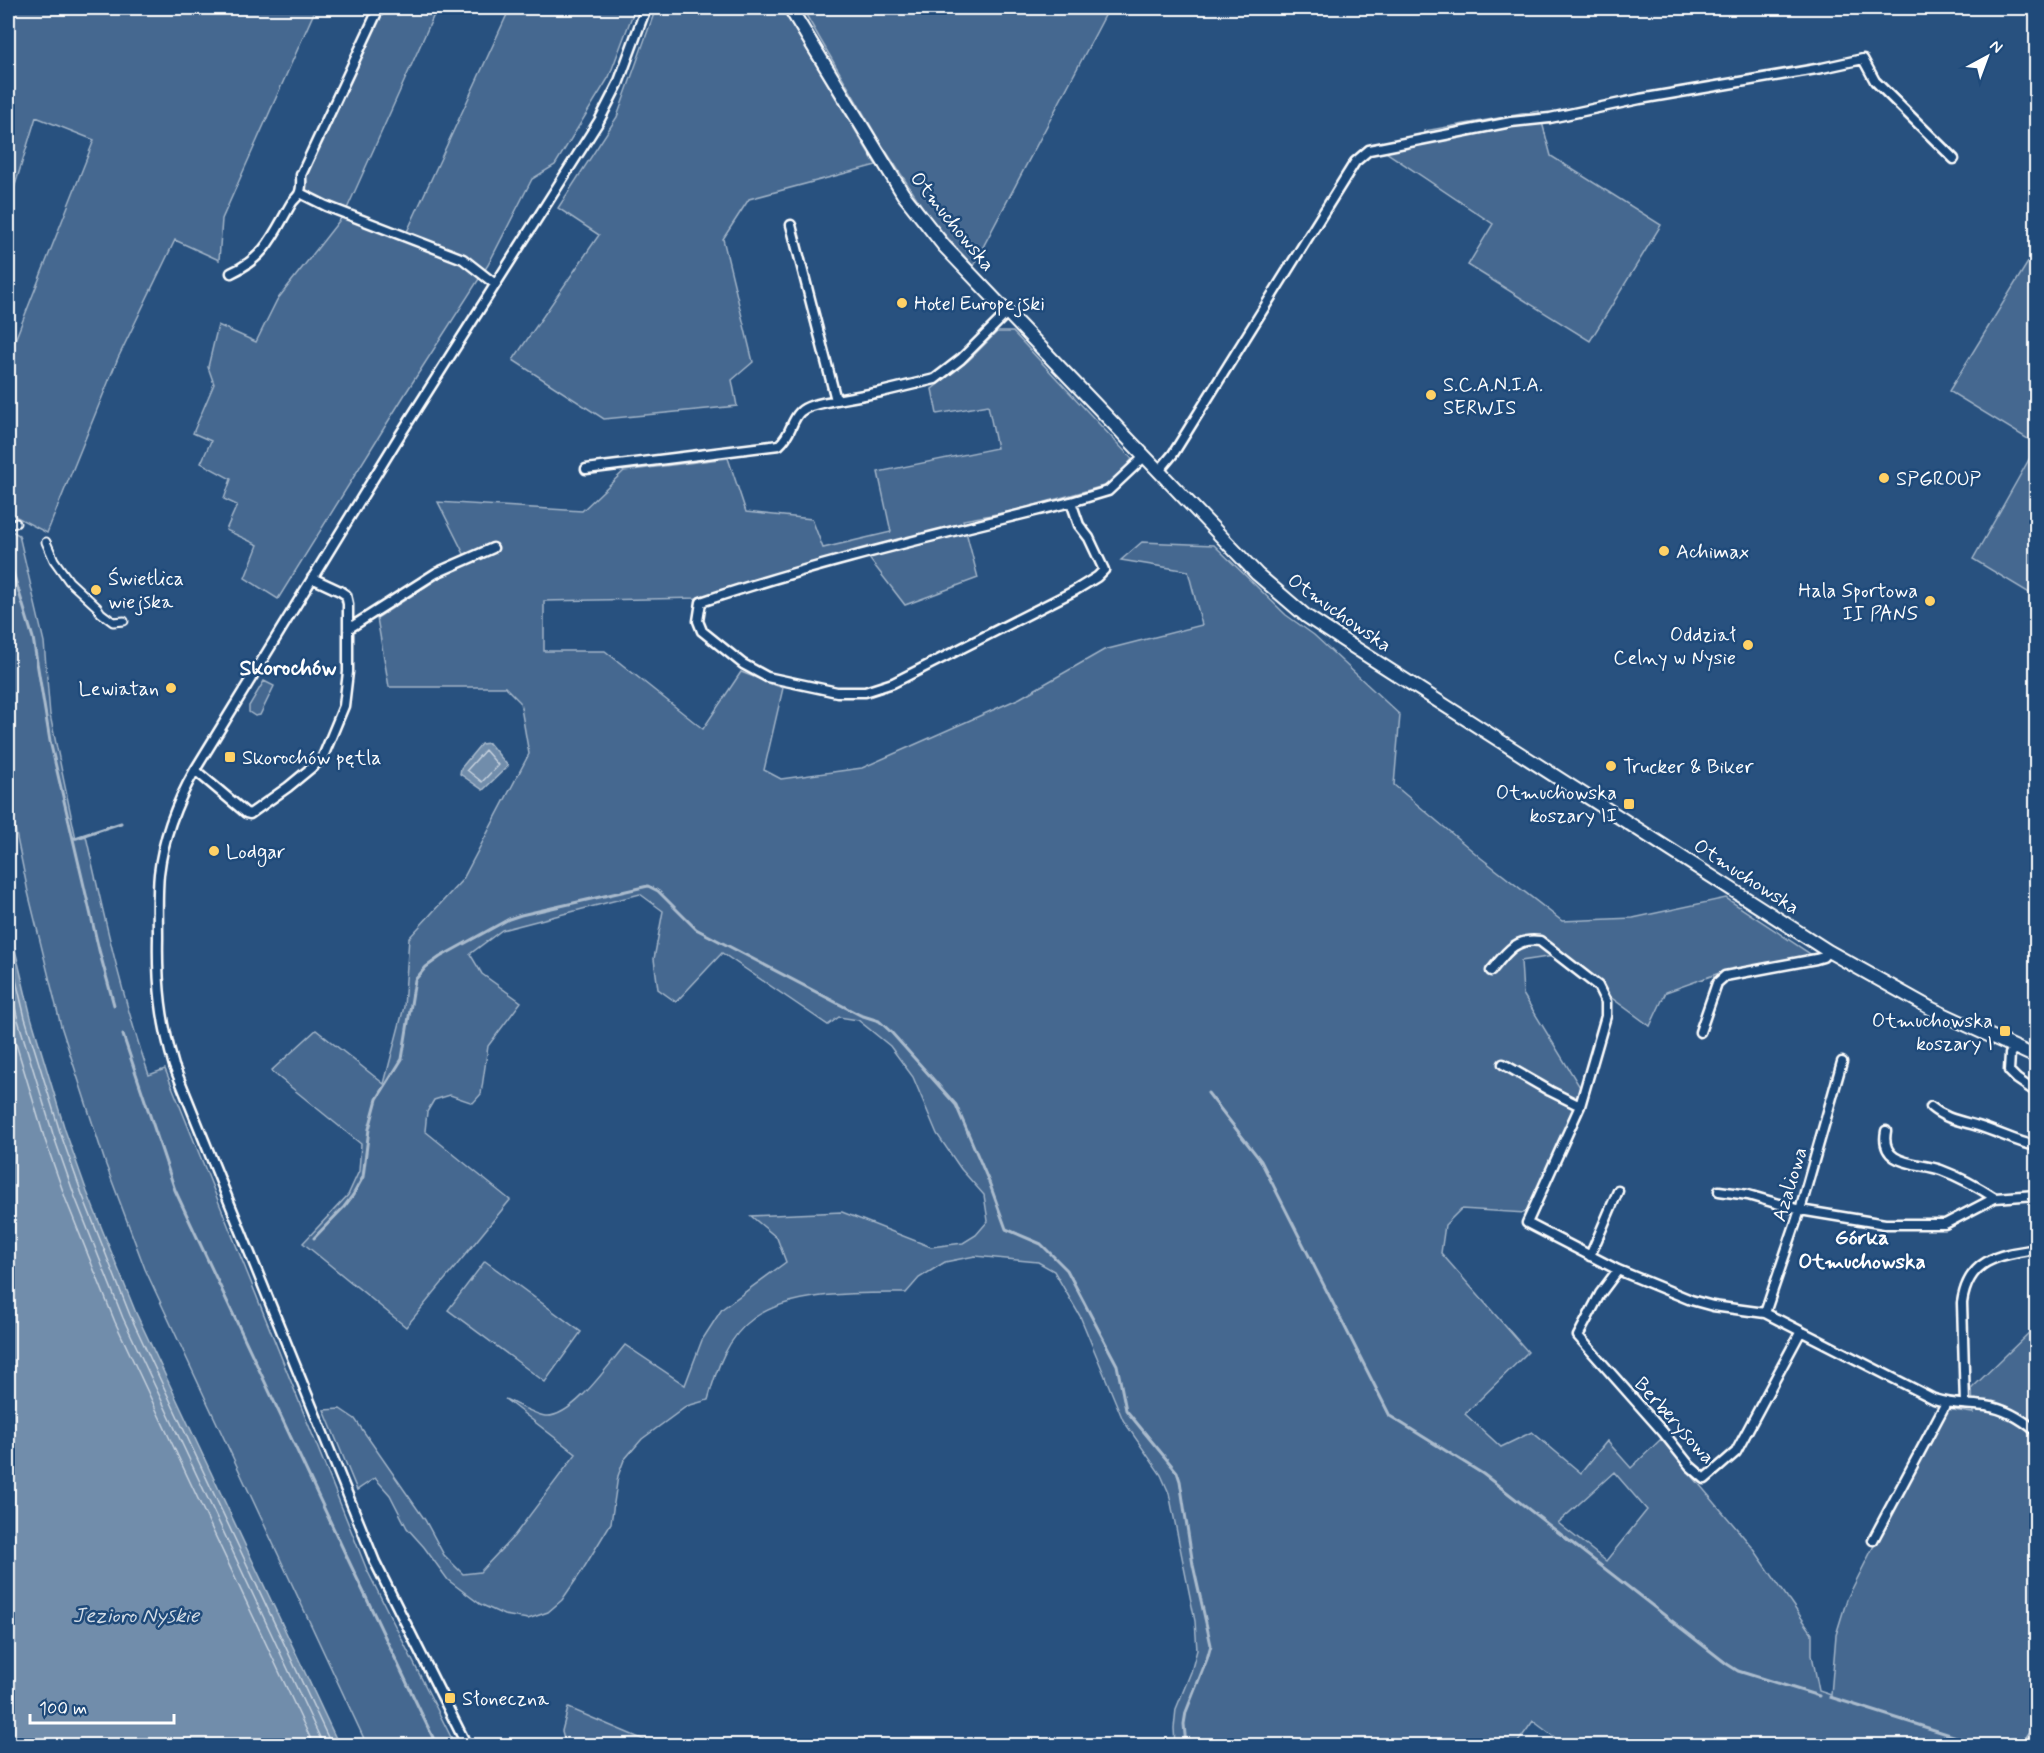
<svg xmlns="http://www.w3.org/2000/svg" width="2044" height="1753" font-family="Mynerve,sans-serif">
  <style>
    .green { fill: #446890; stroke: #a2b4c8; stroke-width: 1.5; fill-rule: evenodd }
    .water { fill: #718dab; stroke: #aabbcd; stroke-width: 1.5 }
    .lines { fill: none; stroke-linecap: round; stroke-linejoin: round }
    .shore { stroke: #c6d1dd; stroke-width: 1.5 }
    .stream { stroke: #aabbcd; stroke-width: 3 }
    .pedestrian-casing { stroke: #fff; stroke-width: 11 }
    .minor-casing { stroke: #fff; stroke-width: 13 }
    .secondary-casing { stroke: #fff; stroke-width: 16 }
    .pedestrian { stroke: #1f4a7a; stroke-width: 7 }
    .minor { stroke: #1f4a7a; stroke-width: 8 }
    .secondary { stroke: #1f4a7a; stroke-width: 12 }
    .poi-dot { fill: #ffd166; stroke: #1f4a7a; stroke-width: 2 }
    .labels { text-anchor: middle; stroke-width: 5; stroke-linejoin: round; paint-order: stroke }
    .street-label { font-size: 20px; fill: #fff; stroke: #1f4a7a }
    .poi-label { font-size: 20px; fill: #fff; stroke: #1f4a7a; text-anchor: start }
    .neighbourhood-label { font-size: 21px; font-weight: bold; fill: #fff; stroke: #1f4a7a }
    .water-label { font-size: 21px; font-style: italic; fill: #d4dde6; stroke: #1f4a7a }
    .quarter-label { font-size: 22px; font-weight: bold; fill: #fff; stroke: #1f4a7a }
  </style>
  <rect width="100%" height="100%" fill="#28517f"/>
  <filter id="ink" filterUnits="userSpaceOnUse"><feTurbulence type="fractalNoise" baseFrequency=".0167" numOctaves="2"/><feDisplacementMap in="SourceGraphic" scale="12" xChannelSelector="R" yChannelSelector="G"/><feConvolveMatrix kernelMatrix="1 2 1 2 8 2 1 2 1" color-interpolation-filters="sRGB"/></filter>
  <g filter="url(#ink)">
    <!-- green -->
    <path class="green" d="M8,8h308l-94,211 -3,41 -44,-20 -57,118 -71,175 -36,-19 -3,-9v-147l86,-218 -58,-23 -28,91z
      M375,8h62l-91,203 59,25 105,-228h125l-26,69 -54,88 -23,14 -44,86 -81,126 -129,208 -33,-21 13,-33 -32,-15 11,-25 -13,-6 7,-20 -30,-16 10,-22 -18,-8 21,-49 -6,-17 10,-42 38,17 21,-42 69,-88 -51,-23z
      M656,8h126l94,157 -127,34 -26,40 30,123 -21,18 5,26 -133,13 -91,-59 86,-125 -41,-27 59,-91z
      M802,8h307l-136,258 -44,-49 -49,-75z
      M1539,111l12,45 110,69 -71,116 -122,-76 25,-41 -110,-74 45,-10 -4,-9z
      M2033,254l3,6v184l-87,-53z
      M997,332h16l119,127 -10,13 -15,13 -94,26 -50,9 15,58 -73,27 -43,-56 -163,49 -155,3v50h61l98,78 38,-57 42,16 -19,82 17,9 81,-11 158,-70 84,-48 98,-25 -14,-54 -67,-11 21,-18 72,3 72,70 28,20 86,80 -6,70 87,73 81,63 71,-3 93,-20 86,57 -90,17 -56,20 -16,34 -96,-70 -33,5 2,33 60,98 -57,121 -65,-4 -16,16 -4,28 87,99 -63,62 36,33 31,-15 49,41 26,-32 24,27 30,-29 92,109 59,85v22l7,36 12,4 5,-60 11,-36 62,-123 38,-67 26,4 -1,-25 64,-62v419l-148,1 -17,-6 -31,6 -275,-1 -32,-24 -17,24h-341l-1,-17 2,-19 15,-37 6,-22 -2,-29 -26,-128 -8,-18 -38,-55 -43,-104 -26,-45 -16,-9 -63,-6 -30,6 -26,16 -13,15c-46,0 -114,-2 -152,25 -27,19 -38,52 -46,82l-21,6 -45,33 -18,21 -6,16 -7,47 -29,48 -20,29 -14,12 -20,7 -24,-4 -24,-11 -32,-24 -24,-33 -17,-19 -17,-33 -15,-17 -18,12 -33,-80 16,-1 15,10 70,101 19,35 19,19 17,-2 34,-36 62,-82 -71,-55c11,5 29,15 40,17 27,3 64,-52 80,-71l60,40 17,-45 20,-31 64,-47 -9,-24 -26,-22 91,-4 89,35 32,-4 13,-8 12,-14 -4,-26 -23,-26 -24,-35 -24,-57 -23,-31 -32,-26 -19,-3 -11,8 -106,-72 -46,49 -18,-13 -4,-30 9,-48 -23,-17 -138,36 -32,24 12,20 39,28 -33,44 -7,48 -8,9 -23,-8 -16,5 -7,12 -2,19 85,69 -104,127 -103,-84 45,-48 11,-24 2,-27 -90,-73 45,-41 68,54 20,-77 5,-69 54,-59 66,-125 -9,-52 -15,-15h-116l-12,-69 90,-58 -29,-58 144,9 42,-40 104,-13 18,54 66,7 11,29 68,-16 -13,-60 119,-24 -9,-43 -51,9 -5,-25 36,-28zM1614,1472l33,38 -41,51 -48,-38z
      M2036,447v150l-63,-38z
      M8,529l11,6 25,107 6,73 26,124 10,-3c18,81 36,161 63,239l16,-6 202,501 88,175h-88l-222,-476 -39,-104 -45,-139 -33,-134 -20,-98z
      M264,681l10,5 -14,29 -5,1 -6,-4v-6z
      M485,1261l96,71 -36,50 -97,-72z
      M568,1708h1l87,37h-90l-4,-14z"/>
    <!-- water -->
    <path class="water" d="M489,743l19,23 -25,24 -23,-16 1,-6 20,-24z
      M8,920l23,97 34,113 22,62 49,121 203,432h-331z"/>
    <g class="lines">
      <!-- shore -->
      <path class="shore" d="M485,750l13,15 -16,17 -15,-12z
        M8,946l17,72 35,114 22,62 48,121 202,431
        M8,978l10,42 35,114 22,63 48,121 201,428
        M8,1017l36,120 22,63 49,122 199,424"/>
      <!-- stream -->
      <path class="stream" d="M8,556l25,82 17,103 49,209 15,55
        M75,838l46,-15
        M123,1035l52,155 169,361 93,195
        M1208,1093l53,68 129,255 93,58 21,16 223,174 11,7 81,25
        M314,1238l30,-31 9,-12 10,-18 6,-48 8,-30 25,-40 13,-79 11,-13 14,-10 69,-38 12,-4 127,-29 10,5 38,38 164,86 19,6 12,11 65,73 33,77 17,47 35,15 26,26 50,95 9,45 51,62 3,9 13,84 18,80 -4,14 -21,53 -2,12 2,22
        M1830,1697l155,49
        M2020,1746l16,-24"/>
      <defs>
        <path id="pedestrian" d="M8,525l8,-2
          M46,542l8,18 15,21 28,26 4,6 12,9 11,-1"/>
        <path id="minor" d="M300,193l26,13 137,53 32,25
          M231,273c35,-16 42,-38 60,-69 2,-4 6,-6 8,-10 3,-5 2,-13 2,-19l78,-167
          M836,400l45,-8 54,-13 26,-20 46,-46
          M586,469l193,-24c13,-11 11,-23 21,-33 8,-8 25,-9 36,-12l-45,-175
          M1158,472l15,-18 182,-292 14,-12 142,-28 39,-4 90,-19 182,-31 41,-9 12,22 79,78
          M1071,502c-124,31 -249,59 -370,100l-3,19 4,10 41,33 24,13 70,15h28l28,-9 181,-92 23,-14 7,-7 -15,-32 -10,-13 -8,-23 37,-11 36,-34
          M348,629l88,-56 57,-25
          M195,770l51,43 4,1 38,-27 34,-28 22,-53 4,-34v-68l-2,-9 -6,-4 -28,-13
          M1491,971c14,-17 24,-34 49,-30l58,45 8,16v14l-26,90 -53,117 91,47 73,30 22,6 52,7 169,86c17,6 34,5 52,7 19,3 36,13 50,25
          M1700,1032l17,-49 8,-7 91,-17 7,-2 5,-6
          M2015,1047l-5,7 -1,17 8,8 19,13
          M1503,1064l47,27 30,15
          M1931,1107c14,12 30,14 47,19 20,6 38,16 58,20
          M1886,1131c-7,36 33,31 55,39 19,7 37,17 54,28
          M1719,1191l29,4 52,15 85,14h60l50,-26 41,-3
          M1590,1256l28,-65
          M1618,1270l-18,24 -22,42 85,96 27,34 15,13 31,-27 65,-121
          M1765,1313l35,-103 42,-148
          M1965,1404l-3,-101c6,-44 36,-48 74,-54
          M1873,1540l73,-137
          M467,1746l-92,-184 -201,-496c-13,-44 -17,-82 -16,-128 0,-21 -1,-43 1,-64 4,-36 19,-74 36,-104l205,-335 199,-314 19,-37 28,-76"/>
        <path id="secondary" d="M790,8l113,186 41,52 313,328 49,42 43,28 479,307 104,58 104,48"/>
      </defs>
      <!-- pedestrian casing -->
      <use href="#pedestrian" class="pedestrian-casing"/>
      <!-- minor casing -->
      <use href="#minor" class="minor-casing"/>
      <!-- secondary casing -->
      <use href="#secondary" class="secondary-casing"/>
      <!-- pedestrian -->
      <use href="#pedestrian" class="pedestrian"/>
      <!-- minor -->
      <use href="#minor" class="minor"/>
      <!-- secondary -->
      <use href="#secondary" class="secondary"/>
    </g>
  </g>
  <!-- markers -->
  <g class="poi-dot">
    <circle cx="902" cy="303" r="6"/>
    <circle cx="1431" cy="395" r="6"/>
    <circle cx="1884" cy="478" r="6"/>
    <circle cx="1664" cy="551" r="6"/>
    <circle cx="96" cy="590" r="6"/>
    <circle cx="1930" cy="601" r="6"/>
    <circle cx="1748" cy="645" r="6"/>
    <circle cx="171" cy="688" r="6"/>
    <rect x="224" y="751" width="12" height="12" rx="3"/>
    <circle cx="1611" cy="766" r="6"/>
    <rect x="1623" y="798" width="12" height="12" rx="3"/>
    <circle cx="214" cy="851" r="6"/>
    <rect x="1999" y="1025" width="12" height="12" rx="3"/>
    <rect x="444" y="1692" width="12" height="12" rx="3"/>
  </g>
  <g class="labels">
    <!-- street labels -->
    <g class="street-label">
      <text transform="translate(953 221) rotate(51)" y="7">Otmuchowska</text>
      <text transform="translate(1340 612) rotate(35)" y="7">Otmuchowska</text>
      <text transform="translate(1747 876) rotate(33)" y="7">Otmuchowska</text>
      <text transform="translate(1789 1184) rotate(-73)" y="7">Azaliowa</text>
      <text transform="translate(1675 1420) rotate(48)" y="7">Berberysowa</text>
    </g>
    <!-- poi labels -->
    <g class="poi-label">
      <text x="914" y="310">Hotel Europejski</text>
      <text x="1443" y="391">S.C.A.N.I.A.<tspan x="1443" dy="23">SERWIS</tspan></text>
      <text x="1896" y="485">SPGROUP</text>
      <text x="1676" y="558">Achimax</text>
      <text x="108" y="585">Świetlica<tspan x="108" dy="23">wiejska</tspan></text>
      <text x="1918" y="597" text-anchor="end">Hala Sportowa<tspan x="1918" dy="23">II PANS</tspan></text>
      <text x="1736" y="641" text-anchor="end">Oddział<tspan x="1736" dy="23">Celny w Nysie</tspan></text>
      <text x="159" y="695" text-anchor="end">Lewiatan</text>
      <text x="242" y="764">Skorochów pętla</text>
      <text x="1623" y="773">Trucker &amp; Biker</text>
      <text x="1617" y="799" text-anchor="end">Otmuchowska<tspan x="1617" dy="23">koszary II</tspan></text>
      <text x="226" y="858">Lodgar</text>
      <text x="1993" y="1027" text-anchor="end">Otmuchowska<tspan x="1993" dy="23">koszary I</tspan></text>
      <text x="462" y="1705">Słoneczna</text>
    </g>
    <!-- neighbourhood labels -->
    <g class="neighbourhood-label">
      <text x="1862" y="1244">Górka<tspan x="1862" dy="24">Otmuchowska</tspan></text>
    </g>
    <!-- water labels -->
    <g class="water-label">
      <text x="136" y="1622">Jezioro Nyskie</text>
    </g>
    <!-- quarter labels -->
    <g class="quarter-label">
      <text x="288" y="675">Skorochów</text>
    </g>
  </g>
  <!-- margin -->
  <rect width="2044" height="1753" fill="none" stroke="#1f4a7a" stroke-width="30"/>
  <rect x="15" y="15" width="2014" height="1723" fill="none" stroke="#fff" stroke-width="2" filter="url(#ink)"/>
  <!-- north arrow -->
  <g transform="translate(1987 57) rotate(41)" stroke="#1f4a7a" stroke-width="4.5" paint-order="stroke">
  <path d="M0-4.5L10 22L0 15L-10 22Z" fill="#ffffff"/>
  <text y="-9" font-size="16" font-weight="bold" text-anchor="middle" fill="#ffffff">N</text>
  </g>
  <!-- scale -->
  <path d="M30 1714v9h144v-9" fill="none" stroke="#ffffff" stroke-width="3"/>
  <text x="39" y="1714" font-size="18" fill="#ffffff" stroke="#1f4a7a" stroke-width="4.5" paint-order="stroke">100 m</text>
</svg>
